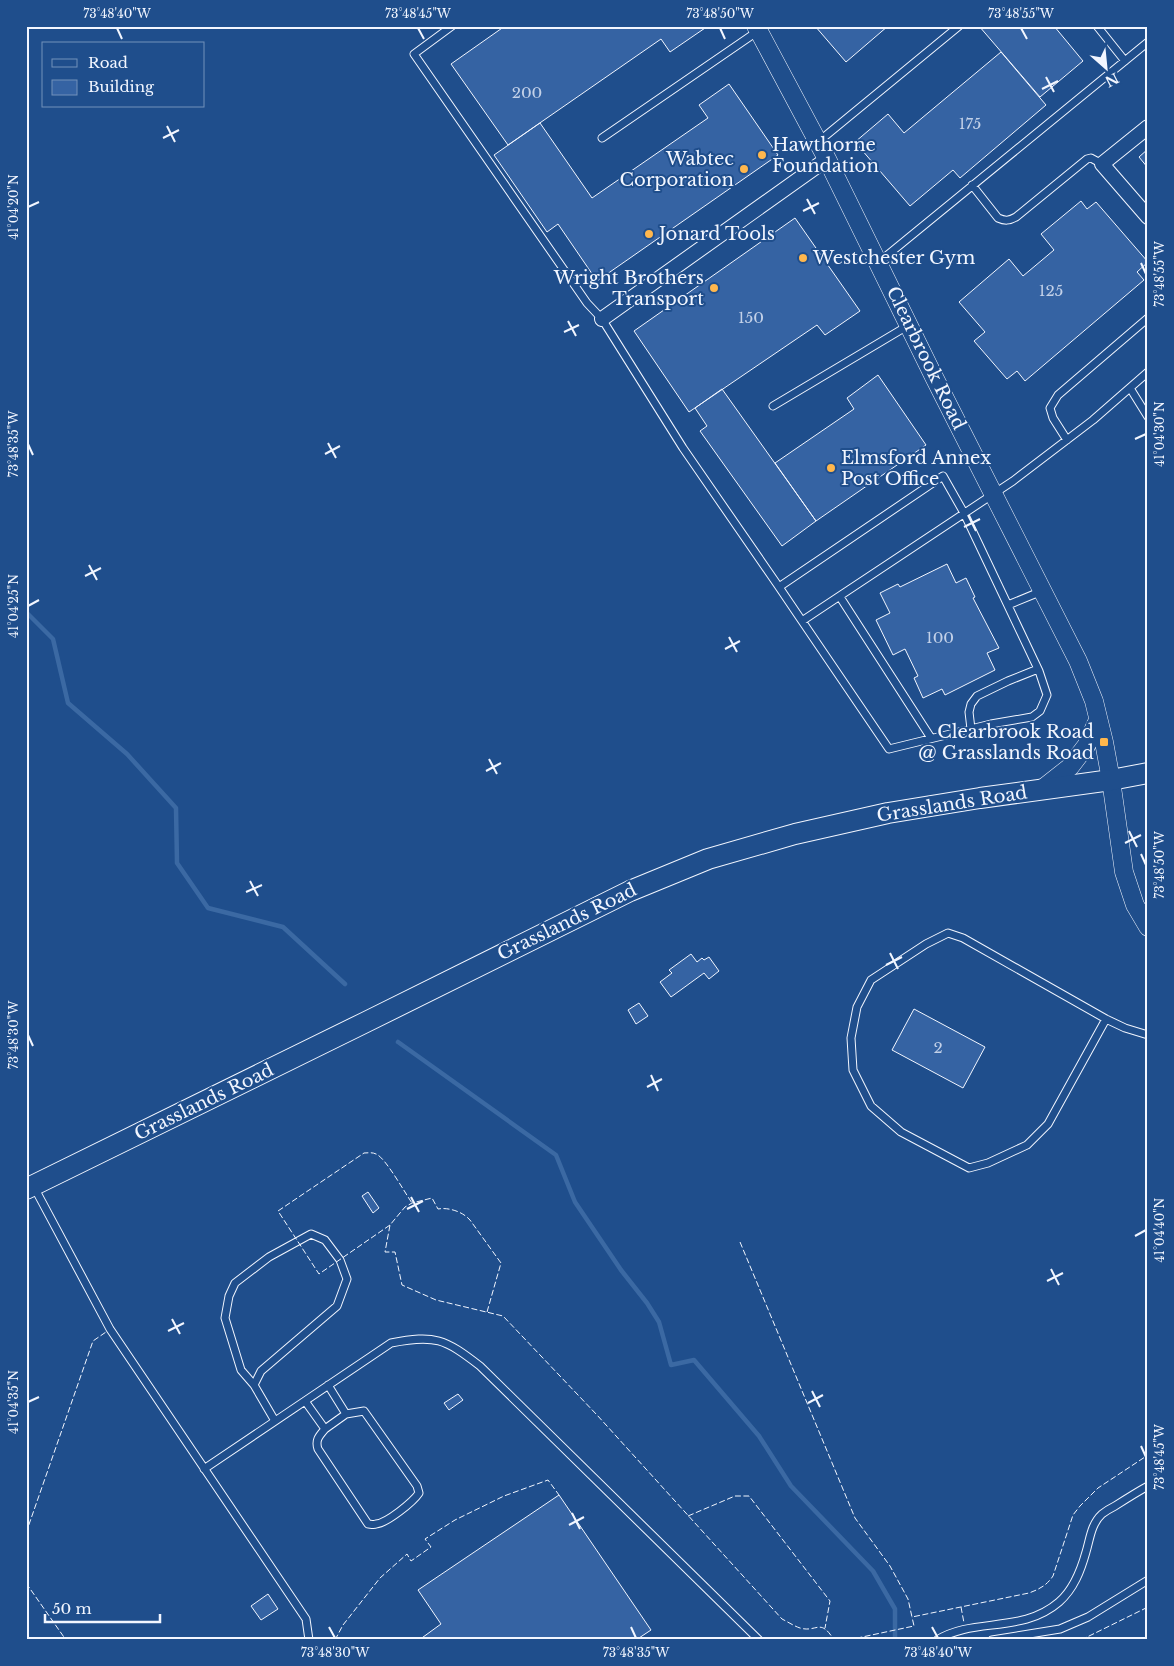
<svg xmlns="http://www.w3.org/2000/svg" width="1174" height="1666" font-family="'Libre Baskerville',serif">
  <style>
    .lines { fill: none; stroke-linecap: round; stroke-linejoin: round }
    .stream { stroke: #3b69a3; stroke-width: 4.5 }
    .building { fill: #3563a3; stroke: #f2f6ff }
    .service-casing { stroke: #f2f6ff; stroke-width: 9 }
    .minor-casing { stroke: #f2f6ff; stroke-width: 16 }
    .tertiary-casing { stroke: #f2f6ff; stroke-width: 19 }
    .secondary-casing { stroke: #f2f6ff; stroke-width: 22 }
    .service { stroke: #1f4e8c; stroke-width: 7 }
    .minor { stroke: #1f4e8c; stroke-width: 14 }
    .tertiary { stroke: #1f4e8c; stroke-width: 18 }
    .secondary { stroke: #1f4e8c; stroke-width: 20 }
    .fence { stroke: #f2f6ff; stroke-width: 1; stroke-dasharray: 6 2.5; stroke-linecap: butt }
    .ticks { fill: none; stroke: #f2f6ff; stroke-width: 2 }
    .poi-dot { fill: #ffb74d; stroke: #1f4e8c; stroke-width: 2 }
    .labels { text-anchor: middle; stroke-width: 4; stroke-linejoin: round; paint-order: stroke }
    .number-label { font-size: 15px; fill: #c3d1e8 }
    .poi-label { font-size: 18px; fill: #f2f6ff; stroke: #1f4e8c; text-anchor: start }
    .street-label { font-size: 18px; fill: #f2f6ff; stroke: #1f4e8c }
    .neatline { fill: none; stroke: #f2f6ff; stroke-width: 2 }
    .ticks-label { font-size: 12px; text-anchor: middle; fill: #f2f6ff }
  </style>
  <rect width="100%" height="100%" fill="#1f4e8c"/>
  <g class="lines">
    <!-- stream -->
    <path class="stream" d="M26,612l27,27 15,64 59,51 49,54 1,55 31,45 75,19 62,57
      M398,1042l158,113 19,47 46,68 26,33 12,19 12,43 23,-5 65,76 32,50 82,85 22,38v31"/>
  </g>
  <!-- building -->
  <path class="building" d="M505,26h203l-38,26 -9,-13 -153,106 -57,-81z
    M815,26h73l-42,36z
    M979,26h75l29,35 -43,36z
    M1001,52l45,53 -86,73 -7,-8 -43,36 -55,-64 33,-28 16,19z
    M729,84l49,71 -181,126 -39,-57 -11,8 -53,-77 46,-32 52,75 116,-80 -9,-13z
    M1148,149v19l-9,-11z
    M1081,201l6,8 9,-7 52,60 -11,10 7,8 -119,101 -8,-10 -10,8 -33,-38 11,-9 -26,-30 50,-43 14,17 31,-26 -13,-16z
    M795,218l65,93 -35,24 -8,-10 -128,87 -55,-81z
    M878,375l48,70 -110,76 -41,-58 79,-54 -7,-11z
    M722,389l94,132 -34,25 -82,-115 7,-5 -12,-18z
    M947,564l9,19 10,-5 9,19 -2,1 26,50 -12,5 8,17 -50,25 -3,-6 -19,9 -9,-20 4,-2 -13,-27 -12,6 -17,-35 14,-7 -10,-20 18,-9 2,3z
    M691,954l6,8 5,-4 2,2 5,-3 10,14 -10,8 -5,-6 -33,24 -11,-15 12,-9 -3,-3z
    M639,1003l9,13 -12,8 -8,-14z
    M914,1009l71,38 -22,41 -71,-38z
    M368,1192l11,16 -6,5 -11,-17z
    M458,1394l5,6 -14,10 -5,-7z
    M559,1495l92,135 -15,10h-217l22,-16 -23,-34z
    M268,1594l10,15 -17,11 -10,-14z"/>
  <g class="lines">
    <defs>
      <path id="service" d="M452,26l-38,28 173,249 15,16 81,129 96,139
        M1097,26l28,35
        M602,138l156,-107
        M818,142l141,-116
        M972,185l26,33c7,3 11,3 18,-1l71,-58 4,-1 11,6
        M879,262l269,-220
        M1130,388l18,29
        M773,406l136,-81
        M1067,440l-14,-22 -3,-10 8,-13 90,-77
        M840,597l91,141
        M1008,605l34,-14
        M802,621l87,128 102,-25 41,-7 8,-6 7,-16 -8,-24 -75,-158 -21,-37 -164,111 23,34 211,-140 80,-61 55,-48
        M971,729l-2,-17 2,-8 6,-8 31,-15 30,-12
        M1106,1019l-58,105 -21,21 -39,18 -19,5 -68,-36 -30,-26 -18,-36 -2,-32 6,-31 14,-27 55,-36 22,-11 15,5 143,81 19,9 23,7
        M34,1187l76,142 196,290 3,21
        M254,1385l-13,-15 -16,-52 4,-22 6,-13 34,-26 42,-23 14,6 15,20 7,19 -10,27 -76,65 -7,14 21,36
        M305,1401l20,28c-6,7 -10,11 -7,20l50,75c2,0 6,1 8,0 11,-1 37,-22 43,-31l-2,-7 -53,-75 -18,3 -18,-29
        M325,1429l21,-15
        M204,1469l187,-126c44,-9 54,-4 89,23l279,274
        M937,1640c37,-23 85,-6 122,-38 15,-13 22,-32 27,-50 4,-13 5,-28 16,-38 4,-3 9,-6 13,-8 11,-7 22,-14 33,-20
        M992,1640l68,-11 28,-12 60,-37"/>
      <path id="minor" d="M1148,127l-46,37 46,53
        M602,319l225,-160"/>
      <path id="tertiary" d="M756,26l71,133 108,220 143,282 16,40 10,41 7,38 13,92 11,33 13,22
        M1042,789l28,-22 16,-21 12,-26"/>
      <path id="secondary" d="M26,1189l340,-167 264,-131 78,-32 87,-25 93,-21 92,-15 131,-18 37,-7"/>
    </defs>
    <!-- service casing -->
    <use href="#service" class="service-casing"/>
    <!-- minor casing -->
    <use href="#minor" class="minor-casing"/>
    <!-- tertiary casing -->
    <use href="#tertiary" class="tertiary-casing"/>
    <!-- secondary casing -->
    <use href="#secondary" class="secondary-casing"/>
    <!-- service -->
    <use href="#service" class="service"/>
    <!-- minor -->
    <use href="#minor" class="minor"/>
    <!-- tertiary -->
    <use href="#tertiary" class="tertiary"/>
    <!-- secondary -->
    <use href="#secondary" class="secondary"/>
    <!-- fence -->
    <path class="fence" d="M390,1225l-71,49 -41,-63 86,-58c4,0 8,-1 12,1 9,3 29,39 36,49
      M740,1242l115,276 35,48 18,33 4,18 117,-24c11,-4 18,-8 24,-17l20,-61 7,-9 18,-18 50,-33
      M487,1312l14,-49 -31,-43c-7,-8 -21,-13 -32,-11l-6,-11 -20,5 -7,4 -15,18 -5,27h10l7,33 34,15 67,16 94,99 185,204c6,3 12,7 18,9 17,5 20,-11 34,12
      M688,1516l47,-20h14l81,105 -5,27
      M26,1533l67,-192 13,-9
      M26,1583l40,57
      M961,1607l3,16
      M335,1640l8,-15 37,-47 27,-24 4,7 20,-14 -6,-8 30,-19 49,-24 44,-16 11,15
      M848,1640l66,-14 -2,-9
      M1081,1640l67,-33"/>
  </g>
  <!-- ticks -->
  <path class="ticks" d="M117,28l5,11M418,28l6,11M720,28l5,11M1021,28l6,11M1046,77l8,15M1042,89l16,-8M167,126l8,16M163,138l16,-8M807,199l8,15M28,207l11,-5M803,211l16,-8M1141,263l5,11M568,321l8,15M564,332l15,-7M1135,439l11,-5M328,443l8,15M28,444l5,11M325,454l15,-8M968,515l8,16M964,527l16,-8M89,565l8,15M85,576l16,-8M28,606l11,-6M729,637l8,15M725,649l15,-8M489,759l8,15M486,771l15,-8M1129,831l8,16M1125,843l16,-8M1141,854l5,11M250,881l8,15M246,892l16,-7M890,953l8,16M886,965l16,-8M28,1035l5,11M651,1075l7,16M647,1087l15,-8M411,1197l8,15M407,1209l16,-8M1135,1236l11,-6M1051,1269l8,16M1047,1281l16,-8M172,1319l8,15M168,1331l16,-8M812,1391l8,16M28,1402l11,-5M808,1403l15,-8M1141,1446l5,11M572,1513l8,16M569,1525l15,-8M329,1627l6,11M631,1627l5,11M932,1627l6,11"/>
  <!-- markers -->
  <g class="poi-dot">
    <circle cx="762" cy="155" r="5"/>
    <circle cx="744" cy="169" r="5"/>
    <circle cx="649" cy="234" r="5"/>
    <circle cx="803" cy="258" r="5"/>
    <circle cx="714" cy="288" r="5"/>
    <circle cx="831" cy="468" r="5"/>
    <rect x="1099" y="737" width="10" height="10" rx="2.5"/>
  </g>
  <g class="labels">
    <!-- number labels -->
    <g class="number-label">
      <text x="527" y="98">200</text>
      <text x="970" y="129">175</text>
      <text x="1051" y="296">125</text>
      <text x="751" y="323">150</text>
      <text x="940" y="643">100</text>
      <text x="938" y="1053">2</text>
    </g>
    <!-- poi labels -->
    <g class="poi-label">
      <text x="772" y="151">Hawthorne<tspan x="772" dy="21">Foundation</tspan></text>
      <text x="734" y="165" text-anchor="end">Wabtec<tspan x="734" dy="21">Corporation</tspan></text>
      <text x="659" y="240">Jonard Tools</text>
      <text x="813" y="264">Westchester Gym</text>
      <text x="704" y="284" text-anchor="end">Wright Brothers<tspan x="704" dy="21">Transport</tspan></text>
      <text x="841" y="464">Elmsford Annex<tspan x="841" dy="21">Post Office</tspan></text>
      <text x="1094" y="738" text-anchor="end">Clearbrook Road<tspan x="1094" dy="21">@ Grasslands Road</tspan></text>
    </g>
    <!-- street labels -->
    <g class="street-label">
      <text transform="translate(926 358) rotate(64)" y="6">Clearbrook Road</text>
      <text transform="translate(952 804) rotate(-9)" y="6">Grasslands Road</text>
      <text transform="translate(567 922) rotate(-26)" y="6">Grasslands Road</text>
      <text transform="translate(204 1102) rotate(-26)" y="6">Grasslands Road</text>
    </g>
  </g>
  <!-- border -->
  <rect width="1174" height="1666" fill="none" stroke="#1f4e8c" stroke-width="55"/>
  <!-- legend -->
  <rect x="42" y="42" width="162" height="65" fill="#1f4e8c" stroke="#7391ba"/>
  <rect x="52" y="59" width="25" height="8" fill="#1f4e8c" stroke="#7391ba"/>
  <text x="88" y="68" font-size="15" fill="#f2f6ff">Road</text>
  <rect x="52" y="80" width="25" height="15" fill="#3563a3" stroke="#7391ba"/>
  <text x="88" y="92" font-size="15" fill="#f2f6ff">Building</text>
  <!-- north arrow -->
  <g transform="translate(1106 68) rotate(153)" stroke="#1f4e8c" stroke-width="4" paint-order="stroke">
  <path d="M0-4L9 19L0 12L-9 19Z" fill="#f2f6ff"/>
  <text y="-8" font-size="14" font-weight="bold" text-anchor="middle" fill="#f2f6ff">N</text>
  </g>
  <!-- scale -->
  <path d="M45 1614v8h115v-8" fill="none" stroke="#f2f6ff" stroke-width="2.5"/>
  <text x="52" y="1614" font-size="15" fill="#f2f6ff" stroke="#1f4e8c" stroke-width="4" paint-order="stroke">50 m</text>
  <rect x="28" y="28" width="1118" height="1610" class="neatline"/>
  <g class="ticks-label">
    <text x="117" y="18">73°48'40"W</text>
    <text x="418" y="18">73°48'45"W</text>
    <text x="720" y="18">73°48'50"W</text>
    <text x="1021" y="18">73°48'55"W</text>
    <text transform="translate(14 207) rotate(-90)" y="4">41°04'20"N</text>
    <text transform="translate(1160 274) rotate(-90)" y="4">73°48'55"W</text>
    <text transform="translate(1160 434) rotate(-90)" y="4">41°04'30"N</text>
    <text transform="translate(14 444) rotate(-90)" y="4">73°48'35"W</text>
    <text transform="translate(14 606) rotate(-90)" y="4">41°04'25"N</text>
    <text transform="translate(1160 865) rotate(-90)" y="4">73°48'50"W</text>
    <text transform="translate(14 1035) rotate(-90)" y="4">73°48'30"W</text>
    <text transform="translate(1160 1230) rotate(-90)" y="4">41°04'40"N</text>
    <text transform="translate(14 1402) rotate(-90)" y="4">41°04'35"N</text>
    <text transform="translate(1160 1457) rotate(-90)" y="4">73°48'45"W</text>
    <text x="335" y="1657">73°48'30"W</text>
    <text x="636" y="1657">73°48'35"W</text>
    <text x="938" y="1657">73°48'40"W</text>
  </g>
</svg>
